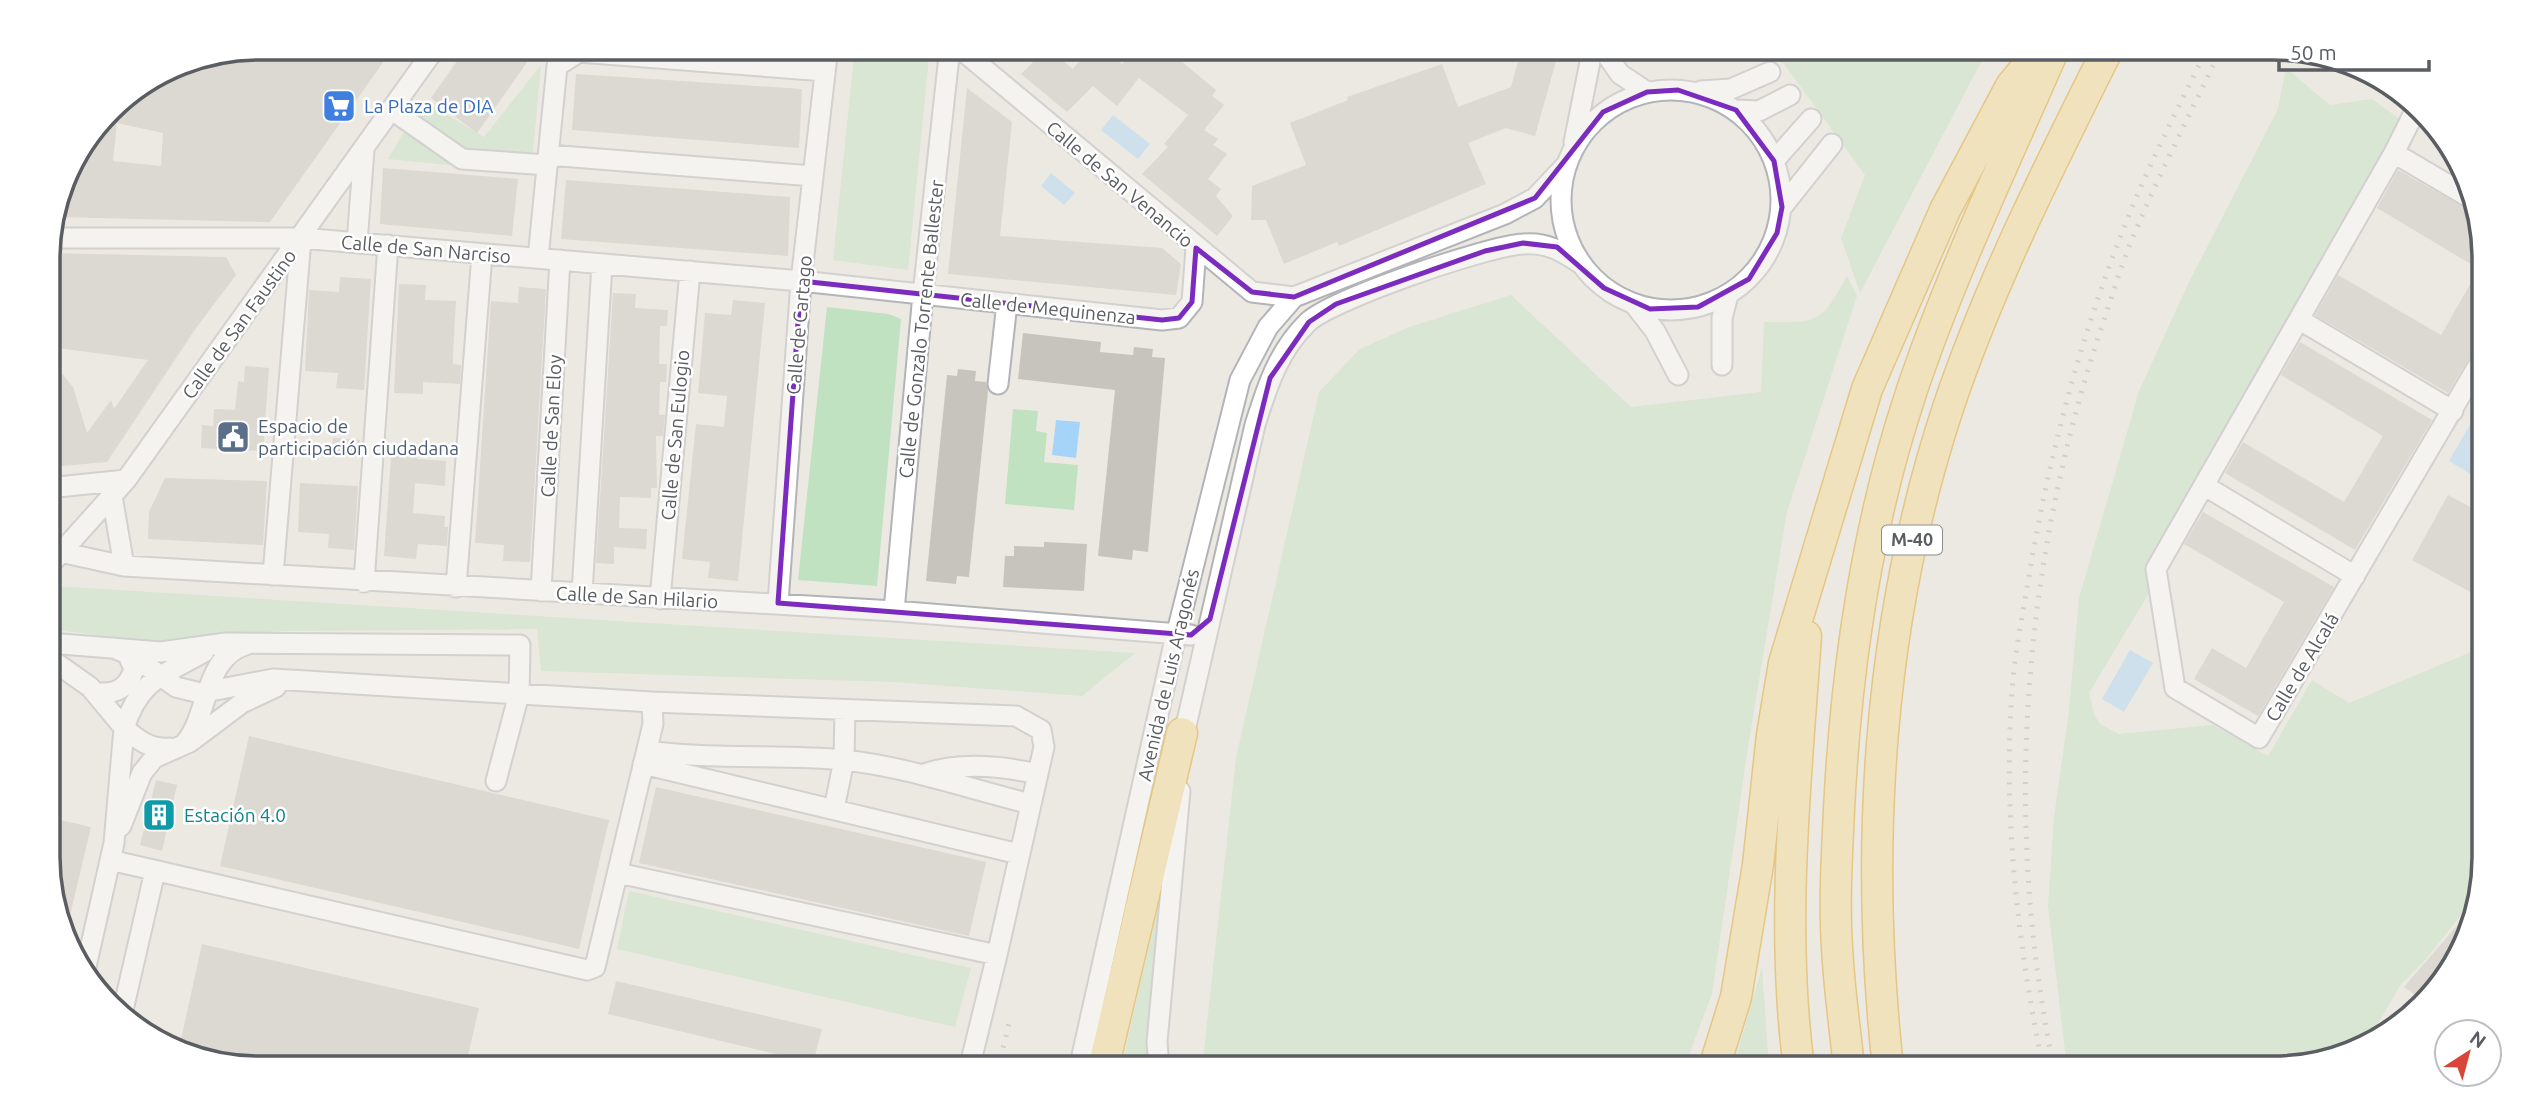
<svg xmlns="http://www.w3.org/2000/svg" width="2531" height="1116" font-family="Ubuntu,sans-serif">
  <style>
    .green { fill: #c0e2c0 }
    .water { fill: #a6d4f8 }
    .building { fill: #c7c4be; fill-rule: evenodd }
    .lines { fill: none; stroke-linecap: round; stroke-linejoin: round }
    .minor-casing { stroke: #b2b4b8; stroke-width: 23 }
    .highway-casing { stroke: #db9b12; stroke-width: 33 }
    .minor { stroke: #fff; stroke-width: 19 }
    .highway { stroke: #f4da90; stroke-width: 30 }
    .rail { stroke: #b0b1b1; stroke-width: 5; stroke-dasharray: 2 9; stroke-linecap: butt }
    .marked { fill: none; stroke: #7b2cbf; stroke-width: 5; stroke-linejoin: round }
    .labels { text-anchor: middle; stroke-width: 5; stroke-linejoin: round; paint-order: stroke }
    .shield { fill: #fff; stroke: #8c8e90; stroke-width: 2 }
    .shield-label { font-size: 18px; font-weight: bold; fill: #5a5d61 }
    .shop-label { font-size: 19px; fill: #366cbe; stroke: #fff; text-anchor: start }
    .street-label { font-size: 19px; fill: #5a5d61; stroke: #fff }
    .service-label { font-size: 19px; fill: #4e5e75; stroke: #fff; text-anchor: start }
    .culture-label { font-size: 19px; fill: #0d838f; stroke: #fff; text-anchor: start }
    .rim { fill: none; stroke: #5a5d61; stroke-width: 3.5 }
  </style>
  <rect width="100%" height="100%" fill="#ece9e2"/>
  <!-- green -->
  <path class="green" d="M855,47h54l20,10 -21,213 -75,-10z
    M1751,47h238l-129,246 -19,-55 24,-63 -81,-111z
    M541,65l-10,108 -143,-14 35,-59 61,37z
    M2286,68l44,37 42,-6 29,21 -249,468 -63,105 5,21 6,10 19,10 94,-9 55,31 44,-76 37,23 134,-56 1,210 -8,39 -50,63 -25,25 -34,59 -26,14 -55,11h-219l-19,-162 6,-89 15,-106 10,-113 60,-207 49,-107 90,-175z
    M1847,276l10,20 -70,216 -39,235 -36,247 -28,74 -482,1 34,-311 83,-366 41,-43 49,-22 102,-32 120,112 130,-15 3,-70c54,1 57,2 83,-46z
    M827,307l62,7 12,5 -24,267 -79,-6z
    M1013,409l25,2 -2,20 11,2 -3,29 34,3 -4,45 -69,-6z
    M53,586l1082,67 -53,43 -188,-14 -353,-11 -4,-42 -251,2 -74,4 -36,10 -127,-16z
    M629,891l342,77 -16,59 -338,-78z
    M1160,897l2,1 -10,171h-31z
    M1762,967l7,101h-36z"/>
  <!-- water -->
  <path class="water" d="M1113,115l37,29 -12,15 -37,-29z
    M1051,173l24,20 -11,12 -23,-19z
    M2479,409l3,2 1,51 -9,14 -25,-15z
    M1056,420l24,2 -4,36 -24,-3z
    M2130,650l23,13 -29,49 -22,-13z"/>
  <!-- building -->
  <path class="building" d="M259,47h135l-124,175 -215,-5 14,-51 50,-66 59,-37zM117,123l46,10 -2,33 -48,-5z
    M467,47h71l-61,86 -46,-35z
    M1090,47l19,12 3,-4 10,9 15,-17h27l52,43 -4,6 12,9 -20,25 14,9 -5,6 14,9 -19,25 13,10 -5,7 17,20 -16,20 -75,-62 26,-27 -4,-3 24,-29 -49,-37 -22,28 -24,-20 -26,26 -46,-38 18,-18 8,6 7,-8 19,15z
    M1522,47h38l-25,89 -29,-8 -38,15 18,41 -147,62 -2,-4 -53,22 -18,-44h-15l1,-34 54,-21 -16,-42 58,-23 -1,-3 95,-33 16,43 53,-20z
    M576,74l226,15 -3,59 -227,-18z
    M967,88l45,34 -12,114 162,12 19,16 -5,31 -228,-21z
    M383,168l135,11 -6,57 -132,-12z
    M2398,170l76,43 8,19v104l-34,57 -133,-78 23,-40 103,60 38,-66 -102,-61z
    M566,180l224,17 -2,59 -227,-17z
    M48,253l178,4 10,18 -40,53 -89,134 -56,5 -3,-111 25,31 14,46 24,-33 3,9 34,-49 -98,-13z
    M340,277l31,2 -7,111 -28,-2 2,-15 -33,-2 4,-81 30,2z
    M399,284l27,1 -1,15 31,1 -3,53v10l8,1 -1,19 -37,-2v12l-29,-1z
    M519,287l27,2 -16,273 -27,-1 1,-16 -29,-2 16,-242 27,2z
    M613,293l23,1 -1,14 33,2 -1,16h-7l-1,38h8l-1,18h-6l-1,33h6l-2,21h-7l1,52h-6v10l-31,-1 -1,31 28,1 -1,20 -32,-2v17l-18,-1z
    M733,300l32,3 -27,278 -30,-3 2,-16 -28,-3 14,-135 28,3 3,-31 -29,-3 7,-80 26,2z
    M1023,333l78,9 -1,10 33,3 1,-8 19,2 -1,8 13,1 -17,194 -15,-2 -1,10 -34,-4 17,-166 -97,-11z
    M2300,342l132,78 -77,130 -130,-77 18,-31 101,60 39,-66 -102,-61z
    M245,366l24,2 -6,83 -62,-3 1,-23 11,1 1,-17 21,1 3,-29 6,1z
    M958,369l18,2 -1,10 11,1 2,9 -19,186 -12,-1 -1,8 -30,-3 21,-206 10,1z
    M333,438l27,2 -1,17 -27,-1z
    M392,444l26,2 -1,13 29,2 -1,25 -30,-3 -2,30 32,3 -1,11h4l-1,19 -29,-2 -2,15 -32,-3z
    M165,478l102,3 -4,64 -115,-6 1,-27z
    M300,483l58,3 -4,64 -26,-2 1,-14 -31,-2z
    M2448,495l35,19v63l-9,17 -62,-34z
    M2203,512l131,75 -76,129 -64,-37 18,-31 34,20 38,-66 -100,-58z
    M1044,542l43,2 -3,47 -81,-4 2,-31h9v-10l30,1z
    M249,736l360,84 -30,129 -359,-83z
    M156,780l21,5 -15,66 -22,-6z
    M656,787l330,75 -17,74 -330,-73z
    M60,820l31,7 -24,101 -18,-43v-18z
    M2474,906l-6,32 -47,61 -17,-12z
    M202,944l277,64 -14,61h-206l-81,-16z
    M616,981l206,48 -9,34 -205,-49z"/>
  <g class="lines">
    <defs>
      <path id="minor" d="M958,47l294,245 42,5
        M1601,47l19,27 27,18
        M1561 200a110 110 0 1 1 220 0a110 110 0 1 1-220 0Z
        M1701,91l30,-2 39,-17
        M392,110l70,49 85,6
        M1736,110l23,1 31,-16
        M1574,142l19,-95
        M2394,153l21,-42
        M548,155l265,21
        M1774,161l37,-42
        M2467,196l-73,-43 -238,416 19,119 84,50 223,-379
        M1782,207l50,-63
        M50,238h251l500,43 361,39 17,-2 13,-16 4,-54
        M357,243l7,-93
        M538,258l19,-192 22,-14 246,19
        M1634,304l21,27 23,44
        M2300,320l153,91
        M1722,365v-47l6,-23
        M998,384l9,-81
        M2205,486l150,90
        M48,488l78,-8
        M112,496l12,70
        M60,552l64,14 770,45 297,24
        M48,567l78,-87 310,-433
        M273,575l28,-336
        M364,582l24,-337
        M456,587l26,-333
        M541,591l19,-331
        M582,593l20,-329
        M660,599l30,-328
        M778,603l23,-322 27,-234
        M894,611l29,-317 27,-247
        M49,643l112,9 65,-9 294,2 -1,49 -23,87
        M113,648l20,8 43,31 24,6 73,-14 379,23 364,14 25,14 3,17 -47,208
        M49,658l41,29 34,41 -10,115 -29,128
        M96,693c20,1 32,-4 38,-24l-7,-16
        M186,742c24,-30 17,-85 62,-98
        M1182,743l73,-318c12,-38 23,-74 53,-103 25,-23 179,-76 215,-78 23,-2 39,7 58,20
        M170,748c-19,2 -32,-8 -46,-20 16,-49 38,-52 80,-76
        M647,751c65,9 132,3 197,9 64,7 125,29 187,44
        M643,764l376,90
        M924,774c35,-12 78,-8 114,0
        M834,809l10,-49 1,-50
        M121,826l21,-53 12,-15 36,-16 52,-39 34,-16
        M110,860l477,110 8,-3 58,-243 -1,-22
        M618,873l379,82 -28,114
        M123,1010l32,-139
        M1079,1069l94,-421 67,-268 28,-53 26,-30 211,-83 30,-16 31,-33
        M1159,1069l-2,-27 23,-251"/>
      <path id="highway" d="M1714,1068l22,-71 22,-132 14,-130 12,-72 83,-274 78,-179 66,-124 32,-39
        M1799,1068c-19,-142 -3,-288 7,-432
        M1849,1068c-4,-40 -10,-80 -12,-121 -3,-46 0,-92 2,-137 7,-142 27,-282 72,-417 39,-117 93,-229 142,-342
        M1888,1068c-24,-220 -10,-448 60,-660 42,-125 102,-243 161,-361
        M1103,1069l79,-336"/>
    </defs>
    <!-- minor casing -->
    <use href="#minor" class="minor-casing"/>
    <!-- highway casing -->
    <use href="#highway" class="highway-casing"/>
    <!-- minor -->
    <use href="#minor" class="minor"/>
    <!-- highway -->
    <use href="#highway" class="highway"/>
    <!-- rail -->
    <path class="rail" d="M2043,1068c-26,-127 -41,-260 -30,-390 3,-30 9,-60 14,-90 20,-124 51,-245 98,-363 24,-61 54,-119 83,-178
      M2054,1068c-51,-243 -32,-498 45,-733 12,-35 22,-71 37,-105 26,-62 57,-122 86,-183
      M998,1069l11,-45"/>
  </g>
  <!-- marked area -->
  <path d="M0 0H2531V1116H0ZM1678,90l58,20 38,51 8,46 -5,26 -28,46 -51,28 -48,2 -46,-21 -47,-41 -34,-4 -38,8 -149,53 -27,18 -39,56 -60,241 -19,16 -413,-32 23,-322 361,39 17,-2 13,-16 4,-54 56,44 42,5 241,-99 68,-86 44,-20z" fill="#ece9e2" fill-opacity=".55" fill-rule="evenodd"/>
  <path class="marked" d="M1678,90l58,20 38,51 8,46 -5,26 -28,46 -51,28 -48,2 -46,-21 -47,-41 -34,-4 -38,8 -149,53 -27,18 -39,56 -60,241 -19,16 -413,-32 23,-322 361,39 17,-2 13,-16 4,-54 56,44 42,5 241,-99 68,-86 44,-20z"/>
  <!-- icons -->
  <defs>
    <symbol id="supermarket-square" viewBox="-11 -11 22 22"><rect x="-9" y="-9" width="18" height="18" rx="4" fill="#3f7fe0" stroke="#fff"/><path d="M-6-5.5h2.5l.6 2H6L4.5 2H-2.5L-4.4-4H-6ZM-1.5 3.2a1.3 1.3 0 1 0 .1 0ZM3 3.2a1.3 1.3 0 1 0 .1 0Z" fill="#fff"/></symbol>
    <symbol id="civic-square" viewBox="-11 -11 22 22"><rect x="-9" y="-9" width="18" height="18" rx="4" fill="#5c6f8a" stroke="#fff"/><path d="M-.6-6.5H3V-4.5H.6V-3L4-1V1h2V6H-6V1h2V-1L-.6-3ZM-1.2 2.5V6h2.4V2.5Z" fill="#fff"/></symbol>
    <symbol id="building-square" viewBox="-11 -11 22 22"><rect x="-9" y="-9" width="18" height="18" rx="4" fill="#0f9aa8" stroke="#fff"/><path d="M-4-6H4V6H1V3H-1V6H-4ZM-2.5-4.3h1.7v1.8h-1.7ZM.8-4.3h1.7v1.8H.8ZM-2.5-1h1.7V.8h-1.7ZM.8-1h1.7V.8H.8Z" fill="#fff"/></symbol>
  </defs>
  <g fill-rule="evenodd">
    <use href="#supermarket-square" x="320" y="87" width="38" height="38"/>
    <use href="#civic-square" x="214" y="418" width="38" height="38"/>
    <use href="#building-square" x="140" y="796" width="38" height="38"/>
  </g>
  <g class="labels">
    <!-- shield labels -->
    <rect class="shield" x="1882" y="525.5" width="60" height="29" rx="5"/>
    <g class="shield-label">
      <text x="1912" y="546">M-40</text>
    </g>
    <!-- shop labels -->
    <g class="shop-label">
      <text x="364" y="113">La Plaza de DIA</text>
    </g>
    <!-- street labels -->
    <g class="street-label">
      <text transform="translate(1120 184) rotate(40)" y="7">Calle de San Venancio</text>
      <text transform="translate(426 249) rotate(5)" y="7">Calle de San Narciso</text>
      <text transform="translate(1048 308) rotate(6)" y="7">Calle de Mequinenza</text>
      <text transform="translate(239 324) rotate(-54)" y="7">Calle de San Faustino</text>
      <text transform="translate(799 325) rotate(-85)" y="7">Calle de Cartago</text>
      <text transform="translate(921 329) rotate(-84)" y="7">Calle de Gonzalo Torrente Ballester</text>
      <text transform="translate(551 426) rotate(-87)" y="7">Calle de San Eloy</text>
      <text transform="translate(675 435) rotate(-85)" y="7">Calle de San Eulogio</text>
      <text transform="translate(637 597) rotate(3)" y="7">Calle de San Hilario</text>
      <text transform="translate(2302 667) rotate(-59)" y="7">Calle de Alcalá</text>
      <text transform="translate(1168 675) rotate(-77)" y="7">Avenida de Luis Aragonés</text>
    </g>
    <!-- service labels -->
    <g class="service-label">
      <text x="258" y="433">Espacio de<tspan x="258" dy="22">participación ciudadana</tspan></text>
    </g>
    <!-- culture labels -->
    <g class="culture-label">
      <text x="184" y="822">Estación 4.0</text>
    </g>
  </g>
  <!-- crop -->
  <path d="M0 0H2531V1116H0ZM259 60H2273A199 199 0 0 1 2472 259V857A199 199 0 0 1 2273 1056H259A199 199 0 0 1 60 857V259A199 199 0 0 1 259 60Z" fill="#fff" fill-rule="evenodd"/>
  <path class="rim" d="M259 60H2273A199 199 0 0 1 2472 259V857A199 199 0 0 1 2273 1056H259A199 199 0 0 1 60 857V259A199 199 0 0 1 259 60Z"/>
  <!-- north arrow -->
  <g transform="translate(2468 1053) rotate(36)"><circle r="33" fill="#ffffff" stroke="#bdbec0" stroke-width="2"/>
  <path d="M0-5L12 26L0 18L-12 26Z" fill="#da4539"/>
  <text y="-10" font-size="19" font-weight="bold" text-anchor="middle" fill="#5a5d61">N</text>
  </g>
  <!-- scale -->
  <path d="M2279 60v10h150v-10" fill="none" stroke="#5a5d61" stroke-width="3.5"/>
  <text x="2290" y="60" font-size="21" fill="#5a5d61" stroke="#ffffff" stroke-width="5" paint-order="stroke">50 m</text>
</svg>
